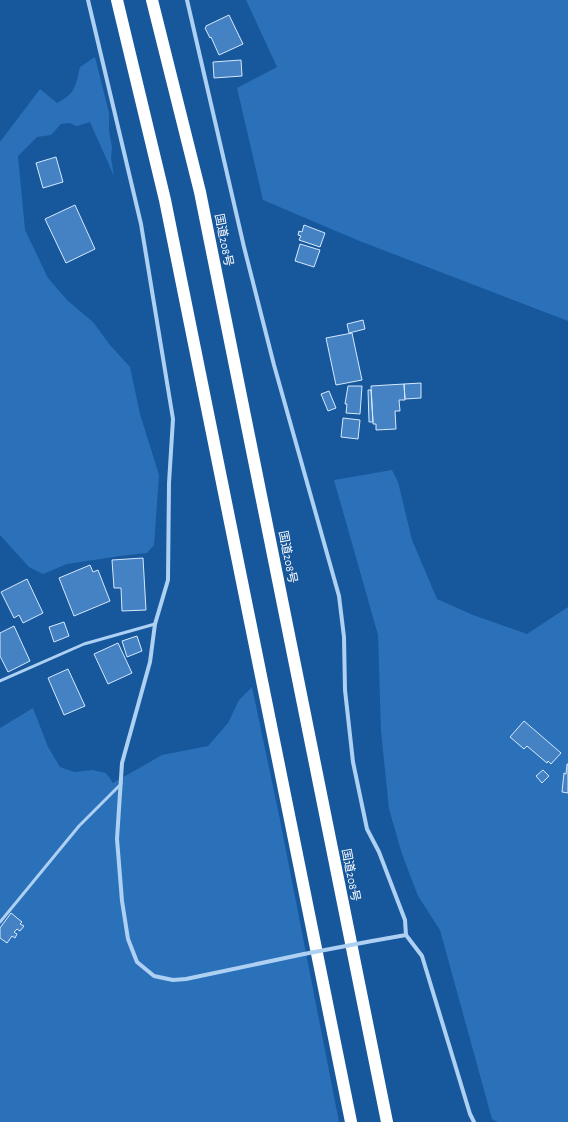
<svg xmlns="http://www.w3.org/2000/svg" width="568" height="1122" font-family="'Alegreya Sans','Noto Sans JP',sans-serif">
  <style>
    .green { fill: #2b71ba }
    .building { fill: #4482c4; stroke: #d6e9fc }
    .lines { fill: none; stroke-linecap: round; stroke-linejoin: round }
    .lane { stroke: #aed0f2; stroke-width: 3 }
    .street { stroke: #aed0f2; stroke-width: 4 }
    .highway { stroke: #fff; stroke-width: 12 }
    .street-bridge { stroke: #aed0f2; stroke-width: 4 }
    .labels { text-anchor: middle; stroke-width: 3; stroke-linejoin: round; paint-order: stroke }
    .street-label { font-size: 12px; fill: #fff; stroke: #17579c }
  </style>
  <rect width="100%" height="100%" fill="#17579c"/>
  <!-- green -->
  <path class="green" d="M246,0h322v321l-211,-81 -94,-40 -26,-112 40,-21z
    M95,57l14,56v18l3,16 -1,11 3,18 -24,-54 -13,4 -8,-3 -8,1 -10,11 -14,2 -19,19 7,74 23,48 20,23 25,21 17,23 20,22 10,47 19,61 -5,70 -7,8 -27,3 -53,8 -24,10 -14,-7 -29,-32v-393l40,-53 17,14c19,-10 18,-16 23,-36z
    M392,470l6,12 14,58 25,59 36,16 54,19 41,-27v515h-70l-6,-3 -52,-189 -22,-34 -16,-42 -13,-45 -8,-78 -3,-96 -44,-155z
    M252,687l28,133 59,302h-339v-394l33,-20 15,39 12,20 14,5 18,-2 14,3 7,10 49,-28 46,-9 20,-23 11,-23z"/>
  <!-- building -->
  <path class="building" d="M229,15l14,29 -24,11 -8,-18 -1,1 -5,-10 1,-1v-1z
    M241,60l1,16 -28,2 -1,-16z
    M56,157l7,25 -20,6 -7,-25z
    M75,205l20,44 -29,14 -21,-44z
    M304,225l21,8 -5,14 -21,-7 2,-4 -3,-1 1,-4 3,1z
    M300,244l20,6 -6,17 -19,-6z
    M363,320l2,9 -16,4 -2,-9z
    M352,333l10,47 -26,5 -10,-47z
    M421,383v15l-16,1 -1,-15z
    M404,384l1,16h-6l1,11h-5l1,18 -20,1v-6h-3v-2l-2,-36z
    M348,386h14l-2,28 -14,-1 1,-9h-2z
    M368,390h3l2,32h-4z
    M329,391l7,17 -8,3 -7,-17z
    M343,418l17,2 -2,19 -17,-2z
    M143,558l3,52 -24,1 -1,-23h-7l-2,-28z
    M90,565l3,7 5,-2 12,31 -36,15 -15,-38z
    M27,579l16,34 -20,10 -4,-8 -5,3 -13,-26z
    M64,622l5,14 -15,6 -5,-15z
    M14,626l16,35 -22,11 -8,-16v-23z
    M137,636l5,15 -15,6 -5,-16z
    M118,643l14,30 -24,11 -14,-30z
    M68,669l17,37 -21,9 -16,-37z
    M524,721l37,32 -10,11 -3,-3 -1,2 -20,-17 -3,3 -14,-12z
    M567,764h1v29l-6,-1 2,-19 2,1z
    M543,770l6,6 -7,7 -6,-7z
    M11,913l11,9 -2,2 4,2 -4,5 -3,-2 -3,3 3,2 -2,4 -3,-2 -5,7 -7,-5v-10z"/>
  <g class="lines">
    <!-- lane -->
    <path class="lane" d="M0,681l84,-37 71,-20
      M0,922l79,-96 42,-42"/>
    <!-- street -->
    <path class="street" d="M88,0l53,224 32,195 -4,64 -1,97 -13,44 -5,38 -28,101 -5,76 5,62 6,38 9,23 17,14 19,4 13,-1 118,-25
      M187,0l57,247 30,118 65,231 5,41 1,53 8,72 14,67 12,23 26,68 1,15 16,21 48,158 4,8
      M372,941l34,-6"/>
    <!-- highway -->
    <path class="highway" d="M117,0l48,200 186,922
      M152,0l48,192 187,930"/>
    <!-- street-bridge -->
    <path class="street-bridge" d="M304,954l68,-13"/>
  </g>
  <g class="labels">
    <!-- street labels -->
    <g class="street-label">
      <text transform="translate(224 240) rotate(79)" y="4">国道208号</text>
      <text transform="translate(288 557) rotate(79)" y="4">国道208号</text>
      <text transform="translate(351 875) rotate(79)" y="4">国道208号</text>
    </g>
  </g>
</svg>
